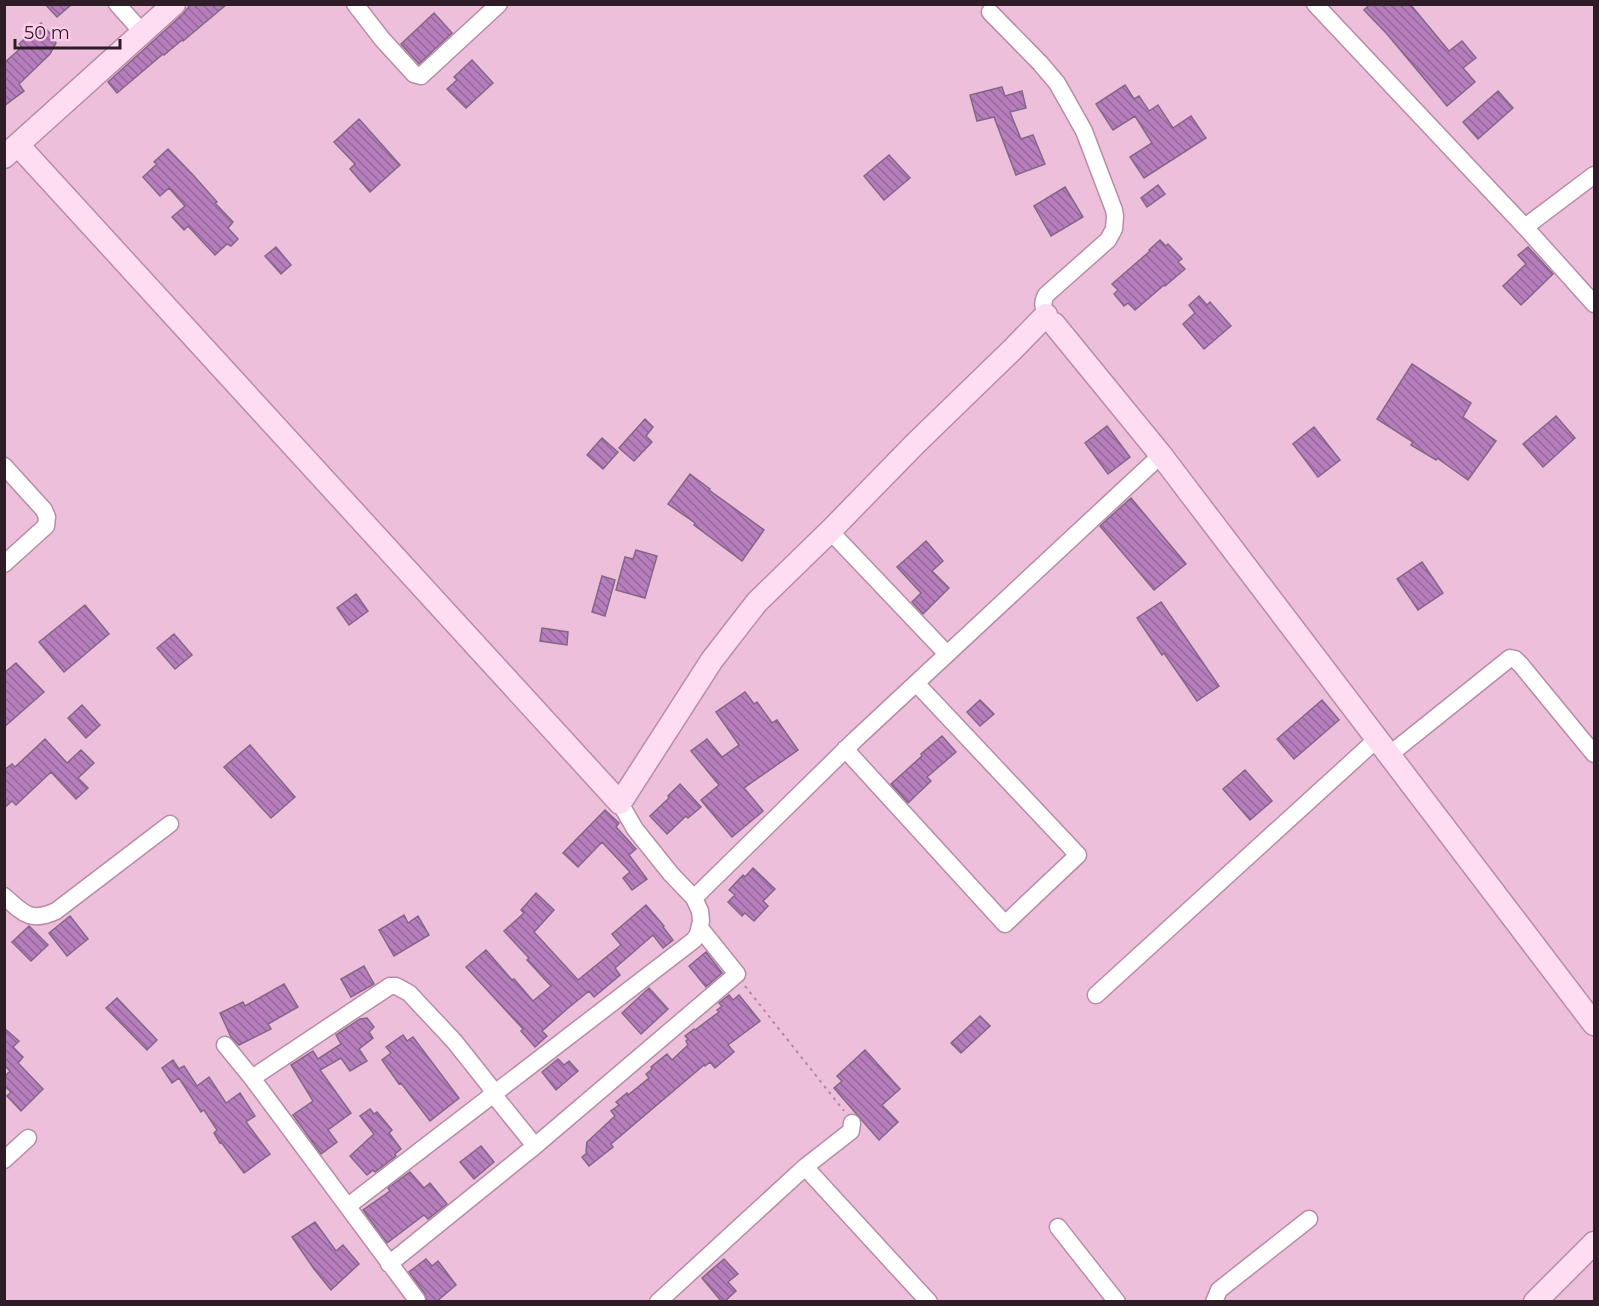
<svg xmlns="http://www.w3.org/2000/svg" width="1599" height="1306" font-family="Montserrat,sans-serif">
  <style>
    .building { fill: url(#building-back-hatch); stroke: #846688; stroke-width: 1.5 }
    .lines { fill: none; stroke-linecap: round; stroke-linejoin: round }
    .street-casing { stroke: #b88ca6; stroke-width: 19 }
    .secondary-casing { stroke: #b88ca6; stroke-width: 25 }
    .path { stroke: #af8a9f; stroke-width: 2; stroke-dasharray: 3 4.5; stroke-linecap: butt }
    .street { stroke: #fff; stroke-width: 16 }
    .secondary { stroke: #feddf2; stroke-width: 22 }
  </style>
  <defs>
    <pattern id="building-back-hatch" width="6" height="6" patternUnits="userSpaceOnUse" patternTransform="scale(1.5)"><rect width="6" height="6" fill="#b77ebd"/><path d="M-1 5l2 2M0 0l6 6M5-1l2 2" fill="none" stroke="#95679a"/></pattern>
  </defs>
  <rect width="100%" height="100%" fill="#eebfda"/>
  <!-- building -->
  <path class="building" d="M45,4h27l-15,13z
    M191,4h36l-44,37 -1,-1 -18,15 -1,-1 -46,39 -9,-11 75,-68z
    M1370,4h40l39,47 13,-10 14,17 -13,10 12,14 -28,24 -60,-72 -23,-24z
    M434,13l18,20 -33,31 -18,-20z
    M41,23l11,13 4,7 -6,11 -31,30 5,7 -20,15v-43l18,-16 -3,-3z
    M472,60l21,23 -27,25 -19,-19 10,-9 -3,-3z
    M1125,85l9,14 5,-3 10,15 9,-6 15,23 18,-12 15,22 -62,40 -14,-21 22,-14 -17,-27 -22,14 -17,-26z
    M1002,87l3,9 17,-5 4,17 -16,4 11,27 12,-4 12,29 -29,11 -22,-58 -17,4 -7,-26z
    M1498,91l15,17 -35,31 -15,-17z
    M359,119l41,46 -30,27 -20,-23 5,-5 -21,-22z
    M168,149l25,26 24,27 -2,1 18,19 -5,6 10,11 -7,7 -4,-2 -12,11 -27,-29 -4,4 -12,-13 13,-11 -16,-18 -9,8 -17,-19 14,-13 -3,-2z
    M889,155l21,23 -26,22 -20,-24z
    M1158,185l7,9 -18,13 -6,-9z
    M1065,187l18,30 -32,19 -17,-30z
    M1160,240l6,6 2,-2 14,15 -4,3 7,7 -20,17 -1,-1 -29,25 -7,-7 -4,3 -10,-12 4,-4 -6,-6 38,-33 -1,-1z
    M276,247l15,18 -10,9 -16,-18z
    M1528,247l25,27 -32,31 -18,-19 23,-22 -8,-9z
    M1199,296l8,9 3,-3 21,24 -27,23 -21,-25 12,-11 -6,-8z
    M1412,364l59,39 -8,14 33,24 -28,39 -31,-22 -1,2 -25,-15 2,-3 -36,-23z
    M1556,416l19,22 -32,29 -20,-23z
    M645,419l8,8 -7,9 6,6 -18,19 -15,-13z
    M1107,426l23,31 -22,17 -23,-31z
    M1314,427l26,33 -22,17 -25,-33z
    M602,438l16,14 -15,17 -16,-14z
    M690,474l20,15 -1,1 55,40 -22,31 -48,-36 1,-2 -27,-19z
    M1131,498l55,66 -32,26 -54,-64z
    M926,541l17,20 -11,10 17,17 -26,26 -11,-12 9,-9 -24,-26z
    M636,550l21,6 -12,42 -29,-8 9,-33 8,2z
    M1422,562l21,31 -25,17 -21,-31z
    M602,576l13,4 -10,36 -13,-4z
    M356,594l12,17 -19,14 -12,-17z
    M1161,602l58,84 -22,15 -33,-48 -2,2 -25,-37z
    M85,605l24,29 -45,38 -25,-30z
    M542,628l26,4 -1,13 -27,-4z
    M174,634l18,21 -17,14 -18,-21z
    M16,663l28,29 -40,35v-54z
    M745,692l9,12 3,-2 15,21 5,-3 21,30 -54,38 19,23 -31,26 -31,-37 18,-15 -28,-34 16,-12 15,18 17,-12 -23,-33z
    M980,700l14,14 -14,12 -13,-14z
    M1322,700l17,20 -45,39 -17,-20z
    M82,705l18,20 -14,13 -18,-20z
    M942,736l14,16 -29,25 4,4 -23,22 -17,-19 31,-28 -1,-2z
    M45,739l22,24 14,-13 13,13 -16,15 10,10 -12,11 -25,-27 -35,33 -4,-4 -8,7v-38l8,-6 3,3z
    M250,745l45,52 -24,21 -47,-51z
    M1245,770l27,31 -22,19 -27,-31z
    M680,784l21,23 -13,11 -2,-2 -19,18 -17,-18 19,-18 -1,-2z
    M605,810l14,13 -3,4 20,22 -7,6 18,24 -15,11 -9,-12 7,-6 -28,-30 -24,25 -15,-14z
    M753,868l22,21 -12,12 5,5 -14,15 -9,-8 -3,3 -14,-14 7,-7 -6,-5 14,-15 2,2z
    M536,893l18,17 -20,22 44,48 43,-35 -9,-11 34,-29 18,21 -1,1 10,13 -10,8 -10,-13 -38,33 5,7 -26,22 -5,-6 -22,18 -25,22 5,5 -12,11 -14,-16 2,-2 -57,-62 20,-17 26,30 2,-1 19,22 18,-15 -24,-26 2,-2 -25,-27 20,-18 -3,-3z
    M404,915l4,8 10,-7 11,19 -35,21 -15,-26z
    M70,916l18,23 -21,17 -18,-23z
    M29,926l19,19 -17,16 -19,-19z
    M706,952l16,21 -16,14 -17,-21z
    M364,966l10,18 -23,13 -10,-18z
    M284,984l14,23 -30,17 3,5 -32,16 -8,-8 -11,-24 23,-11 2,4z
    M649,988l19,21 -27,25 -19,-21z
    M729,995l4,5 6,-5 21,26 -32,24 6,7 -19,16 -5,-6 -5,4 -1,-1 -93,79 2,3 -24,19 -7,-9 5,-4 -1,-1 1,-10 28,-26 -4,-5 8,-6 -3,-3 11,-9 1,2 21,-17 -3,-4 6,-5 -1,-2 16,-13 5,6 16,-15 -2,-4 2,-2 -3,-3 9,-7 1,1 24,-18 -2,-2 5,-4 -3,-3z
    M117,998l40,42 -10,10 -41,-42z
    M980,1016l10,10 -29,27 -10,-10z
    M367,1018l7,9 -5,5 4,6 -14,11 8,12 -17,10 -9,-13 -21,12 31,43 -23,17 9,12 -16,12 -28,-39 20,-14 -22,-36 22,-14 5,8 23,-15 -5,-9 24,-16z
    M4,1028l15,13 -6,6 10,10 -5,6 25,26 -22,22 -14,-15 4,-4 -7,-6v-9l6,-6 -6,-6z
    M403,1035l4,6 6,-4 46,61 -29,23 -29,-38 -2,1 -17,-24 9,-7 -5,-6z
    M865,1050l35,39 -18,16 16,17 -19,18 -45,-52 8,-7 -5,-5z
    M558,1059l6,6 5,-4 9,10 -22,19 -14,-18z
    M173,1060l6,9 5,-3 13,20 12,-9 17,26 14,-10 15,23 -9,6 24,32 -26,19 -23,-31 -1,1 -6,-10 3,-3 -13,-20 -3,2 -22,-34 -7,5 -10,-15z
    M370,1109l4,5 3,-2 15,18 -3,3 12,16 -6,5 1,2 -21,16 -2,-2 -6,5 -17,-19 24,-22 -14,-18z
    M481,1146l13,16 -20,17 -14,-17z
    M410,1172l14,16 6,-5 17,21 -19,15 -4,-4 -37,28 -24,-33 27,-19 -2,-3z
    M315,1222l21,29 7,-6 16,19 -28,26 -17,-21 -22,-32z
    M426,1259l6,7 6,-5 18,24 -20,17h-9l-2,-8 -16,-22z
    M724,1259l14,15 -10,8 8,9 -12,11h-2l-20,-24z"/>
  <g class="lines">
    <defs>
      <path id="street" d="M117,4l26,29
        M355,4l27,35 32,35 7,2 78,-72
        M1315,4l210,223 69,77
        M990,12l50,51 17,20 27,48 30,79 1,6 -1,13 -6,11 -62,55c-6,11 -1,20 8,28
        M1525,227l69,-52
        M4,466l40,44 3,7 -1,9 -42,38
        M830,531l117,123
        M845,749l160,175 73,-69 -162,-172
        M1389,755l121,-97 5,1 6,6 73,89
        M4,896c19,17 26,27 52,15l114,-87
        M694,898l162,-159 305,-284
        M1096,995l281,-256
        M225,1045l27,33 165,222
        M252,1078l138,-92h6l13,7 45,48 35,44 4,9 42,52
        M4,1160l24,-22
        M805,1167l124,135
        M348,1206l346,-266 4,-6 3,-13 -1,-10 -6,-13 -23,-24 -36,-45 -15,-26
        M1058,1227l59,75
        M389,1264l146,-118 202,-172 -37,-46
        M658,1302l147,-135 46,-36 1,-8
        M1214,1302l5,-12 90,-71"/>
      <path id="secondary" d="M18,145l602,658 92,-143 45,-58 73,-71 86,-88 95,-92 35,-36
        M4,157l170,-153
        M1054,324l107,131 433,569
        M1535,1302l59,-59"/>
    </defs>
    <!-- street casing -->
    <use href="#street" class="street-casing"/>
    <!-- secondary casing -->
    <use href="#secondary" class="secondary-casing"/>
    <!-- path -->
    <path class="path" d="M745,986l99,125"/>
    <!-- street -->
    <use href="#street" class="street"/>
    <!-- secondary -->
    <use href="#secondary" class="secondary"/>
  </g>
  <!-- border -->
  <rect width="1599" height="1306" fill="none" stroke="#2e1d27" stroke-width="12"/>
  <!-- scale -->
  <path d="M15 39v9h105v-9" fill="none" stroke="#2e1d27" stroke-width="3"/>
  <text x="24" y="39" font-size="18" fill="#2e1d27" stroke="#fccce8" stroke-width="4.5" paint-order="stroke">50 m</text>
</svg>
